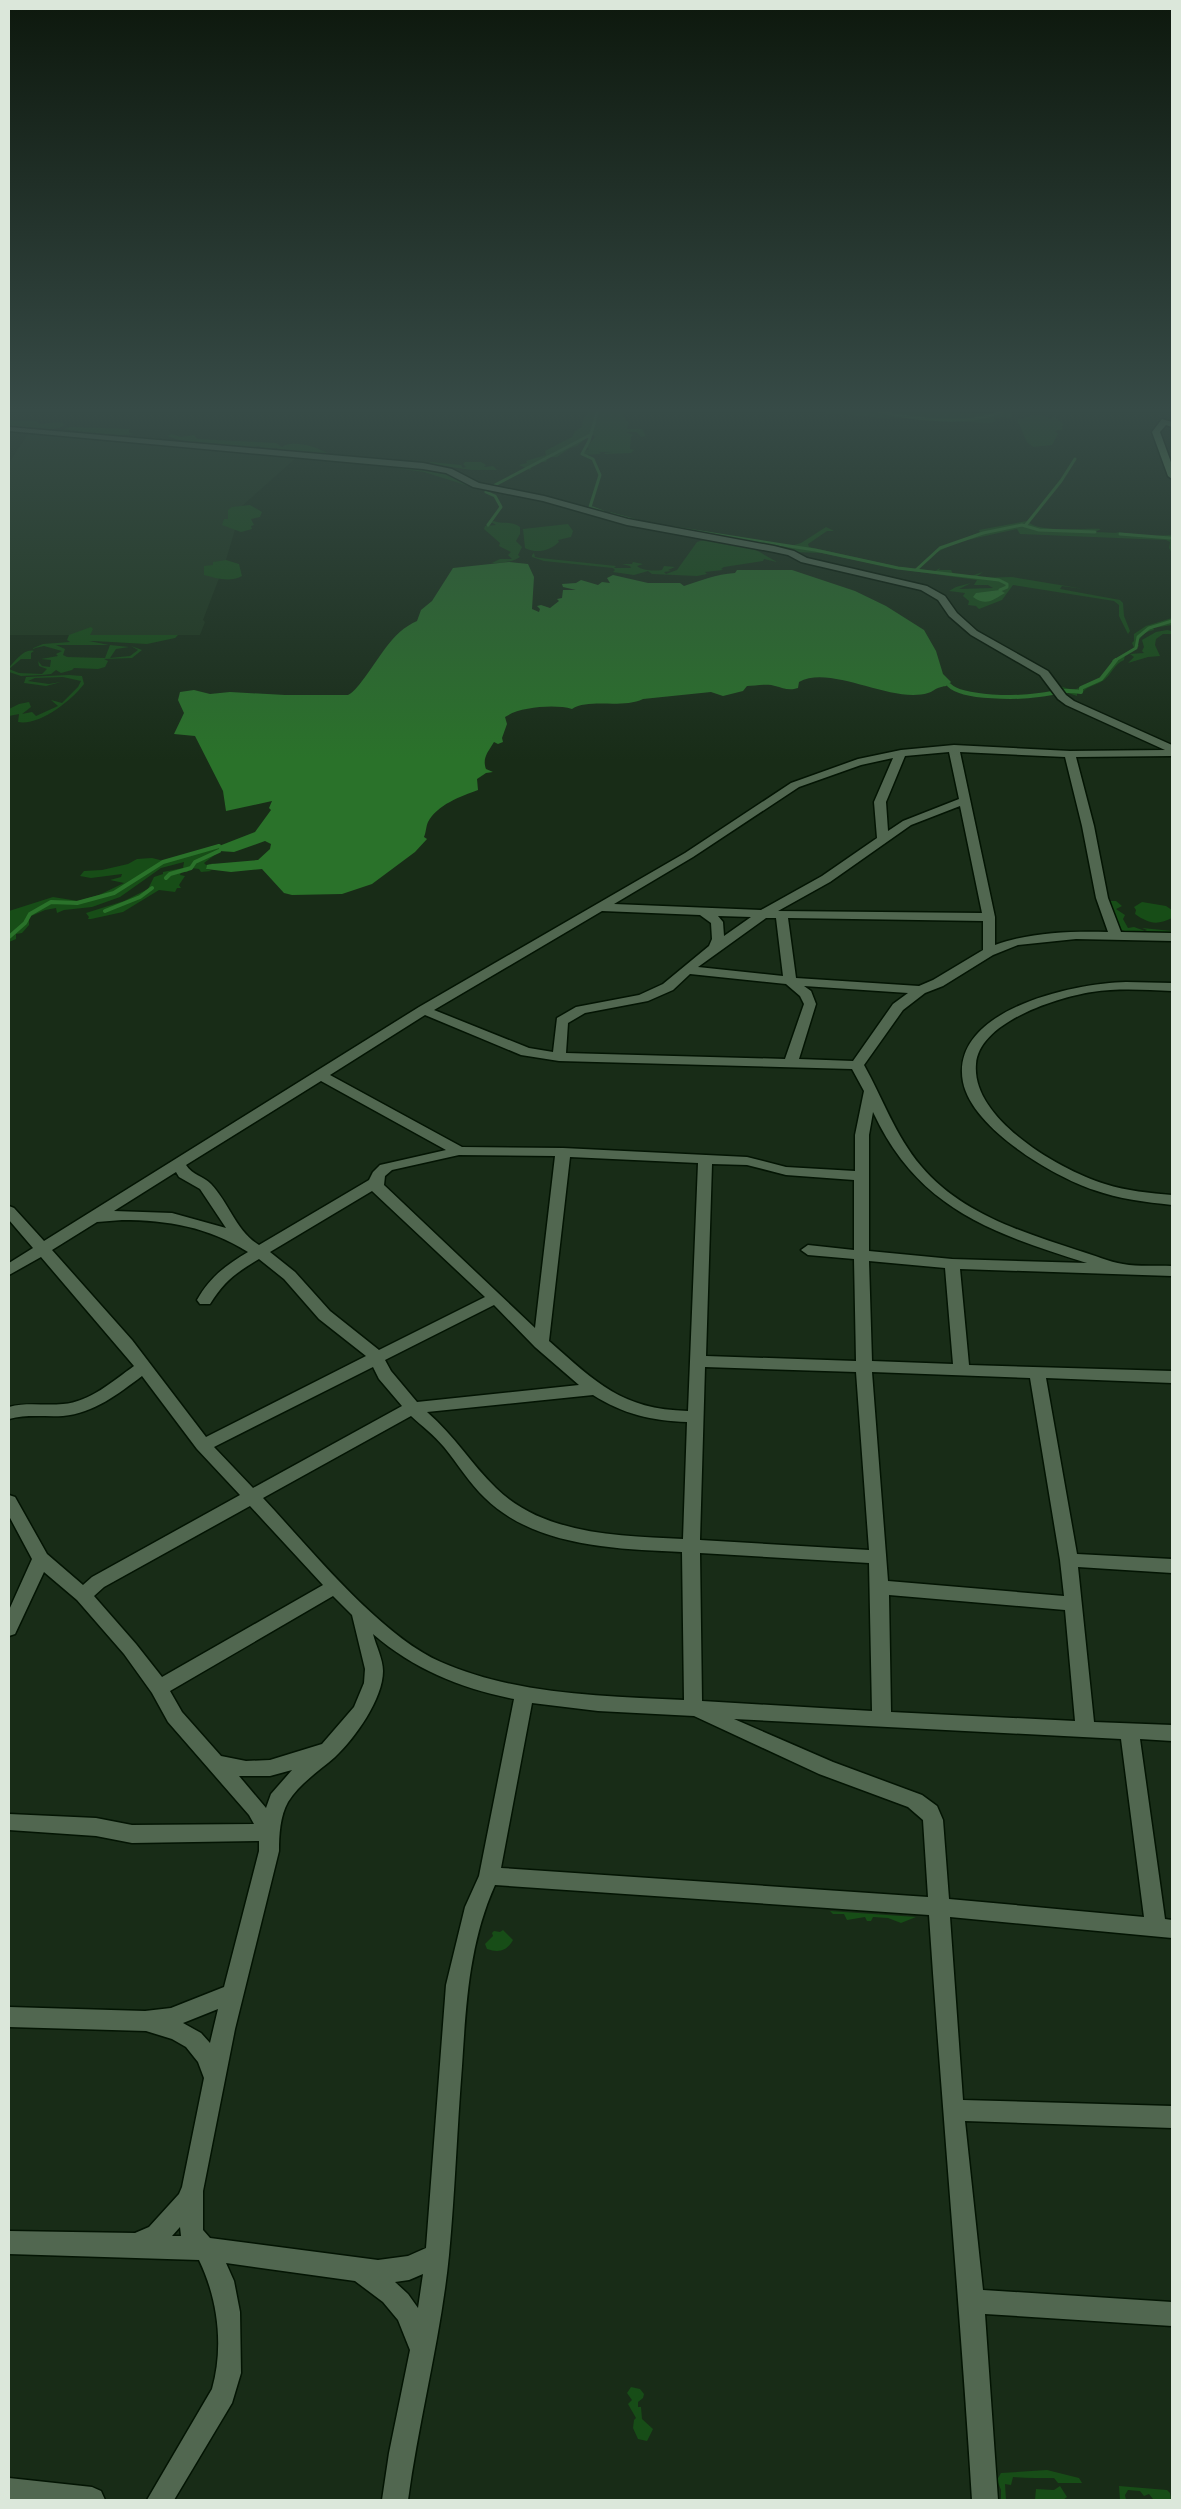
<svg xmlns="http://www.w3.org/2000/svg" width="1181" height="2509" font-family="'PT Sans',sans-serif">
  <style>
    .built { fill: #1e371d }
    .green { fill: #174d17 }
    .water { fill: #2a722a }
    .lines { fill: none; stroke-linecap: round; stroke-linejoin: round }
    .stream-far1 { stroke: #2a722a; stroke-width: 3 }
    .stream { stroke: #2a722a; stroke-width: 4 }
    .minor-casing { stroke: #031403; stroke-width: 3 }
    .major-casing { stroke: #031403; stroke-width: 3 }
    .minor { fill: #516750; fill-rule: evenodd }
    .major { fill: #659963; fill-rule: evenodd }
  </style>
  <rect width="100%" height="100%" fill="#182c17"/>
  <!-- built -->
  <path class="built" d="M28,434l85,8 184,15 -55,49 -16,54 -23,60 2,2 -5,13h-191v-172z"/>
  <!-- green -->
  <path class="green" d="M592,409h35l-4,7 6,7 -2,6h15l4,7 -5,1 -4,-5h-11l7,3 -2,2 -1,12 4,1 -3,3 -26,1 -1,-1 8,-1h-13l2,2 -17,1 -1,-3 6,-3 -2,-2 8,-10 -4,-3 -14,12 -7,2 -13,9h-13l3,4 -2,1h-4l-7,4 -5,-1 2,4 -1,1 -11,-5 8,-2 -1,-2 20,-6 -1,-4 27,-14 3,-6 7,-4 1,-8z
    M794,409l41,2 110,-2 2,3 54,2v-3l12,-2 -2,9 -8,-1 -9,2 4,2 -10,2 -99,-6 2,2z
    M1034,415h10l6,4 5,-2 9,8 -2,1 1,3 -8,2 3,3 -6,11 -19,2 -6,-5 -10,-22z
    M9,420l27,1 3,3 23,-2 3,3c-11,9 -44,2 -56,2z
    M70,427l62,2 -3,1v3l5,1c-20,3 -47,-2 -70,-5z
    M171,434l10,3 13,-2 3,4 79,4 6,4c9,-8 36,0 45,6l-13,1v-2c-12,3 -23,0 -36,0l-1,-4 -14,2 -4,-4c-12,5 -84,-4 -91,-10z
    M347,461c35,4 100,4 125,26l-48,-15z
    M430,462l31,3 2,3 3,-1 -3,-3 2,-2h16l5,3 -2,2 9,-1 4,4h-25l-43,-6h2z
    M250,505l12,7 -2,5 -9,2 3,6 -3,1 1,3 -11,3 -19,-7 2,-6h4v-9l4,-3z
    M494,521c9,4 17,-1 26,6v7l-4,7 6,6 -4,8 2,2c-7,5 -18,6 -28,6l8,-4h12l-4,-4 3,-3 -12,-6 1,-3 -16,-14 1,-3 11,-1 -5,-3z
    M1027,521c10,12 57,7 74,8l-6,3 23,1 -2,-1 36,4 19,-1 1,18 -3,-5 1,-6 -4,-2 -146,-6 -3,-5 -59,13 -23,11 5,-5 40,-16 -1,-2z
    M568,524l5,7 -2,6 -13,3 1,2c-10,9 -22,12 -34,6l-2,-19z
    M826,527l8,4h-7l-19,13 1,3 90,20 36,4 5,-3 -1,2h12l2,4 18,2 12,-4 -6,4 1,2 34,-1 72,12 -22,-3 -2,3 60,11 3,3 1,13 6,15 -2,3 -9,-18v-11l-5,-4 -101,-16 -11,15 -23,9 -3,-3 -8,-1 1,-4 -6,-5 2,-3 -16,-2 7,-4 15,-4 -12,6 34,-1 -5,-3h-14l3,-5 -79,-11 -76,-16 -29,-1 -9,-4 17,-5z
    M707,539l42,7 28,16 -13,-3 -1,2 -39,6 -3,2 2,1 -18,2 2,2 -10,2 -45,-2 -4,-3 -14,4 -21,-3 2,-2 -2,-2 -69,-7 -12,-4v-2l2,-2 1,4 5,1 76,8 -2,2h17l-1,-2 -8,-2h10l1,-2 10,2 -6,2c6,5 17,5 25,4l2,-4 11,1 -7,3 3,1 -7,1 2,2 11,-4 20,-28z
    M226,560l13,4 3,12c-13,7 -26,2 -38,-1v-9l9,-1v-3z
    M1172,618v7l-19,3 1,2c-13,2 -11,8 -18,12l3,4 -14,9 -1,5c-10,4 -12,14 -20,20 -7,5 -17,6 -21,12h-6v4l-15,-5 -3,-5 18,5 -1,-2 26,-11 11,-18 21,-12 -2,-5 2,-2v-7l12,-8z
    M91,627l2,2 -3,6h88l-3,3 -28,6 -53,-3h-5l20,4h-53l9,4 -2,6 4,2 38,1 5,-13 19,2 -13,2 -6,9 20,-2 8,-6 -7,-4 11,4 -10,8 -28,1 4,2 -3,6 -7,2 -24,-1 -2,2 -11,3 -5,-3 -5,4 -9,1 -21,1 -12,-4v-5c7,-6 15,-19 25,-16l-3,2v6h-10l-12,10 10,4 23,1 5,-5 -8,-3 -1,-5 4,5 8,1 1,-7 -10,-1 17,-3 -2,-2 6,-3 -18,-5 -13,3 12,-5 27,-2 -3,-2 2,-5z
    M1167,630l5,1v3h-9l-7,5 -1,6 5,11 -12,1 -20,6 6,-6 -4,-3 14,-1 -2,-2 2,-4 -2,-7 14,-8z
    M69,675l13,1 2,8c-13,17 -45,42 -66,38l1,-8 -10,2v-7l10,-5 10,-2 2,5 -9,7 10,-2 4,4 22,-10 -7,-6 11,3 16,-16 3,-6 -18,-4 -28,1 -7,3 21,3 12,-2 -15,4 -22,-3 2,-6z
    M219,846l1,5 -16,12 2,2 9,-2 -8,3 -1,3 6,2 -11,1 -2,-3 -8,-1 -4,4h-6l-1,3 5,1 -6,9 2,3h-4l-2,4 -16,-2 -36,22 -32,7h-3l1,-2 -3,-4 38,-12 24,-12 6,-12 9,-3v-2l20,-4 1,-6 -23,6 -41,29 -28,10 -28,3 -7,3 -1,-5 -11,2 -16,7v8l-7,8 -6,1v5l-7,3v-31l44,-14 25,4 21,-6 25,-12 -14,-3 11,-3 1,-3 -31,4 -11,-2 4,-5 18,-1 26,-6 9,-5 15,-1 12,3z
    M1110,901h6l6,5 -6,3 9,6 -2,4 5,9 6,-1 11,4 2,-1 -5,-2 30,3v3c-14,1 -40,3 -53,-6z
    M1142,902l24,4 6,4v8c-16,8 -24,5 -37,-4l1,-4 -2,-3z
    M830,1911l86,6 -15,6 -13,-5 -15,-1 -2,4h-4l-2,-4 -18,3 -3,-6h-11z
    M503,1930l10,10c-6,11 -14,13 -26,9l-2,-5 8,-8 -1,-3 2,-2 6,1z
    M631,2387l9,2 4,5 -1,4 -5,4v5h3l1,12 11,10 -6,12 -9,-2 -5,-11 1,-8 2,-2 -8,-14 4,-4 -5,-7z
    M1047,2470l32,8 3,5h-24l-4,-5c-14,0 -27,0 -41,-1l-2,8 -6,-1 1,16h-5v-10l-4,-10 4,-7z
    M1060,2486l7,11 -4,3h-28l1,-11 18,1z
    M1119,2486l48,4 3,3 1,7 -18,-1 -4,-5 -5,2 -4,-5 -12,-1 -3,5 1,5h-6z"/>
  <!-- water -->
  <path class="water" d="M509,562l19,2 6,13 -2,32 7,3 1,-3 -3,-3 4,-1 9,3 9,-7 -2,-2 5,-1 1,-8h13l-13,-3 -1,-3 14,-1 5,-3 17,5 4,-3 8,1 -3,-5 6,-3 35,8h32l4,3c16,-5 32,-12 51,-13l2,-3h55l63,21 31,15 38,24 12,21 7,23 8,8c-5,6 -6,3 -13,6 -3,1 -6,4 -10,5 -37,11 -97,-29 -129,-11l-1,6c-9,3 -15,0 -23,-2 -7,-3 -20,0 -28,0l-4,5 -20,5 -12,-4 -68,7c-21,10 -54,-1 -71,10 -17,-5 -53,-2 -67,8l2,7 -5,14 1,4 -5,2 -4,-2c-6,10 -12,16 -8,27l7,3 -7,1 -9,6 1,11c-17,6 -41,15 -50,32 -2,4 -2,11 -4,15l3,2 -12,13 -43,32 -30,10 -50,1 -8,-2 -22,-24 -31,3 -25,-3 1,-4 5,-1 46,-4 12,-11 1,-5 -6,-3 -31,11 -15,-1v-5l36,-14 16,-22 -2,-2 3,-7 -46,10 -3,-20 -28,-55 -21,-2 10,-21 -6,-13 2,-8 14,-2 16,4 20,-2 55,3h63c6,-3 10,-9 14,-14 17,-21 29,-49 55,-60l4,-11 11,-9 21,-33z
    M1000,590l5,3c-11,6 -18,14 -32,4l3,-4z"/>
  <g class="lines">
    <!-- stream-far1 -->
    <path class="stream-far1" d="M598,409l-9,32 -7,13 11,5 7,16 -10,32 13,5
      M870,409c37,10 102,19 137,0
      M495,485l95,-50
      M487,489l-1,3 9,4 6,11 -13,18
      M611,514l26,7
      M1025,526l36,-45 14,-22
      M675,528l140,22 83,18 101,12 8,4v3l-7,3
      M1120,534l50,4
      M916,570l24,-22 43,-15 39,-8 17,5 56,2
      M1114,661l22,-13 2,-11 11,-9 23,-7"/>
    <!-- stream -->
    <path class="stream" d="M949,685c14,14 70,13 90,10 17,-2 24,-6 42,-3v-4l20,-9 15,-19
      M166,878l4,-4 21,-6 4,-6 24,-11
      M105,911l35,-14 12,-9
      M9,937l16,-14 5,-9 21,-12 26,1 37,-10 49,-31 56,-16"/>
    <defs>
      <path id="minor" d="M9,427l414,36 29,6 27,14 65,13 84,23 146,27 20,5 13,7 120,28 18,10 12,17 20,18 71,40 18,24 8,6 98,44v11l-96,1 18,69 14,72 13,34 51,1v8l-96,-2 -58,6 -25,10 -50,31 -18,7 -22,17 -39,55c19,34 31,70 57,101 39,47 103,67 159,85 14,4 29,11 43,13 16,3 33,1 49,2v10l-212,-7 9,96 203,6v12l-126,-5 31,176 95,5v14l-94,-6 16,155 78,3v16l-32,-2 25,180 7,1v18l-222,-21 13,183 209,6v22l-207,-7 18,169 189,12v24l-187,-12 13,186h-26c-12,-195 -30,-389 -43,-585l-434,-30c-26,58 -29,119 -33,181 -5,63 -7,126 -13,189 -8,82 -30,163 -41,245h-26l7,-47 21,-103 -12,-30 -15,-18 -28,-21 -129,-18 8,18 6,31 1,61 -9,30 -58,97h-27l65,-111c12,-42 6,-90 -13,-129l-190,-6v-23l126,2 14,-6 30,-33 3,-7 22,-109 -6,-16 -12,-15 -14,-8 -26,-8 -137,-4v-20l136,4 26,-3 53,-21 35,-136v-10l-127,2 -36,-7 -87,-6v-16l87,4 36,7 122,-1 -5,-9 -81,-93 -16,-29 -28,-39 -47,-54 -33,-28 -29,62 -6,2v-26l23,-51 -23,-43v-21l6,2 32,57 36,31 9,-8 148,-82 -43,-46 -55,-73c-24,18 -48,37 -79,40 -19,1 -36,-2 -54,3v-12c18,-5 35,-1 54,-3 27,-2 50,-23 71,-38l-93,-109 -32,18v-12l24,-15 -24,-28v-14l5,2 30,33 375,-234 266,-154 106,-70 67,-24 43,-9 53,-5 116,6 95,-1 -99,-45 -8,-6 -18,-24 -69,-40 -22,-19 -11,-16 -17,-10 -120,-28 -13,-7 -14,-3 -147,-27 -84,-24 -70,-14 -27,-14 -23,-4 -414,-38zM949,752l10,47 -56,22 -15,10 -2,-29 19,-46zM960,752l105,5 17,69 14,72 12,34c-37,-1 -77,0 -113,13v-28zM893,758l-19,44 3,36 -55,38 -61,34 -147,-6 79,-47 106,-70 62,-22zM960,806l22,107 -204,-2 52,-29 81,-57zM602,911l98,4 11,8 1,16 -3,7 -46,38 -24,11 -63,12 -19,11 -4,34 -24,-4 -95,-38zM718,916l33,1 -27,19 -1,-14zM766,918h10l7,58 -85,-9zM788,918l195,3v29l-50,30 -14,6 -123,-8zM690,974l96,10 14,12 4,8 -19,55 -219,-6 2,-30 17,-10 63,-12 25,-11zM804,986l104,7 -15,11 -40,57 -54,-2 17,-55 -5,-13zM425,1015l96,40 38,6 293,8 12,22 -9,44v36l-69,-4 -39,-10 -184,-9 -101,-1 -132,-72zM321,1081l125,69 -66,15 -7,7 -4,8 -110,65c-23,-14 -30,-42 -48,-61 -8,-8 -19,-9 -25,-19zM873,1112c45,97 119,121 214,151l-135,-4 -83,-8v-116zM459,1155l96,1 -20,172 -151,-143 1,-9 7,-6zM570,1157l128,6 -10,248c-67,-2 -91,-28 -139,-70zM712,1164l35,1 39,10 68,5v70l-46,-5 -7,5 7,5 46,4 2,102 -150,-5zM176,1172l3,5 21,12 26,39 -54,-15 -58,-2zM372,1191l113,106 -106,53 -49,-39 -35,-39 -25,-20zM122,1220c46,0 86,7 126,32 -22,13 -38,25 -51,48l3,4h10c15,-24 26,-31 49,-45l25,20 35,40 47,37 -160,81 -74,-97 -80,-90 45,-28zM869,1261l76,7 8,96 -81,-3zM494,1305l41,42 44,38 -162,17 -26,-31 -6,-11zM373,1367l6,12 23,27 -149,82 -39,-41zM705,1367l151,5 13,178 -169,-10zM872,1372l158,6 30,182 4,36 -176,-15zM593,1395c30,19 59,26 94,27l-4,117c-63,-3 -139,-4 -187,-51 -25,-24 -41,-52 -69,-76zM411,1416c11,10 23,19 33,31 14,17 25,36 41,51 50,49 131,51 197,54l2,148c-81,-4 -168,-5 -243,-38 -61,-26 -132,-115 -178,-164zM250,1506l73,79 -161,92 -26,-33 -42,-48 10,-9zM700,1553l169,10 3,148 -170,-10zM889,1595l176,15 10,111 -184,-9zM333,1596l19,19 13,54 -1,14 -10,24 -32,37 -52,16 -24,1 -25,-5 -39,-44 -12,-21zM373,1634c42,36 87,54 141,65l-35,177 -14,31 -19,78 -20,263 -18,8 -30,4 -168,-22 -7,-8v-39l32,-162 44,-178c0,-16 1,-35 9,-49 11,-18 31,-31 47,-45 20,-19 48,-58 48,-86 0,-12 -7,-25 -10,-37zM532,1703l66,8 96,5 125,58 89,33 15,13 5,77 -427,-29zM734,1719l387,20 23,178 -195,-18 -6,-79 -6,-14 -15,-11 -89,-33zM292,1770l-21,24 -5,14 -27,-32h31zM218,2009l-8,34 -9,-10 -18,-10zM180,2227l1,9h-9zM423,2274l-5,34 -10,-14 -13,-12 14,-2z
        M1126,982l46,1v8c-26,-1 -53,-3 -80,1 -34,5 -113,30 -116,72 -5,55 84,106 129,120 22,7 45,9 67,11v10c-27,-3 -53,-6 -78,-15 -42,-14 -122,-62 -131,-108 -14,-73 113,-99 163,-100z
        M9,2478l83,9 9,4 4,9h-96z"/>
      <path id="major" d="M1162,419l10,3v5l-6,-2 -6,7 12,33v14l-4,-3 -16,-44z"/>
    </defs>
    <!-- minor casing -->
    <use href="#minor" class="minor-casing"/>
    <!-- major casing -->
    <use href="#major" class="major-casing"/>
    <!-- minor -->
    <use href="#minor" class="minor"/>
    <!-- major -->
    <use href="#major" class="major"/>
  </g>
  <!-- sky -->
  <linearGradient id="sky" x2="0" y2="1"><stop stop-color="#0d180d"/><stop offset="0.54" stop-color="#374b47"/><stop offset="1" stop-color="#374b47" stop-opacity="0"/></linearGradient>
  <rect width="1181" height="760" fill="url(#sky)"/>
  <!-- border -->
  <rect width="1181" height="2509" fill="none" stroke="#dbe7da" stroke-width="20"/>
</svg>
